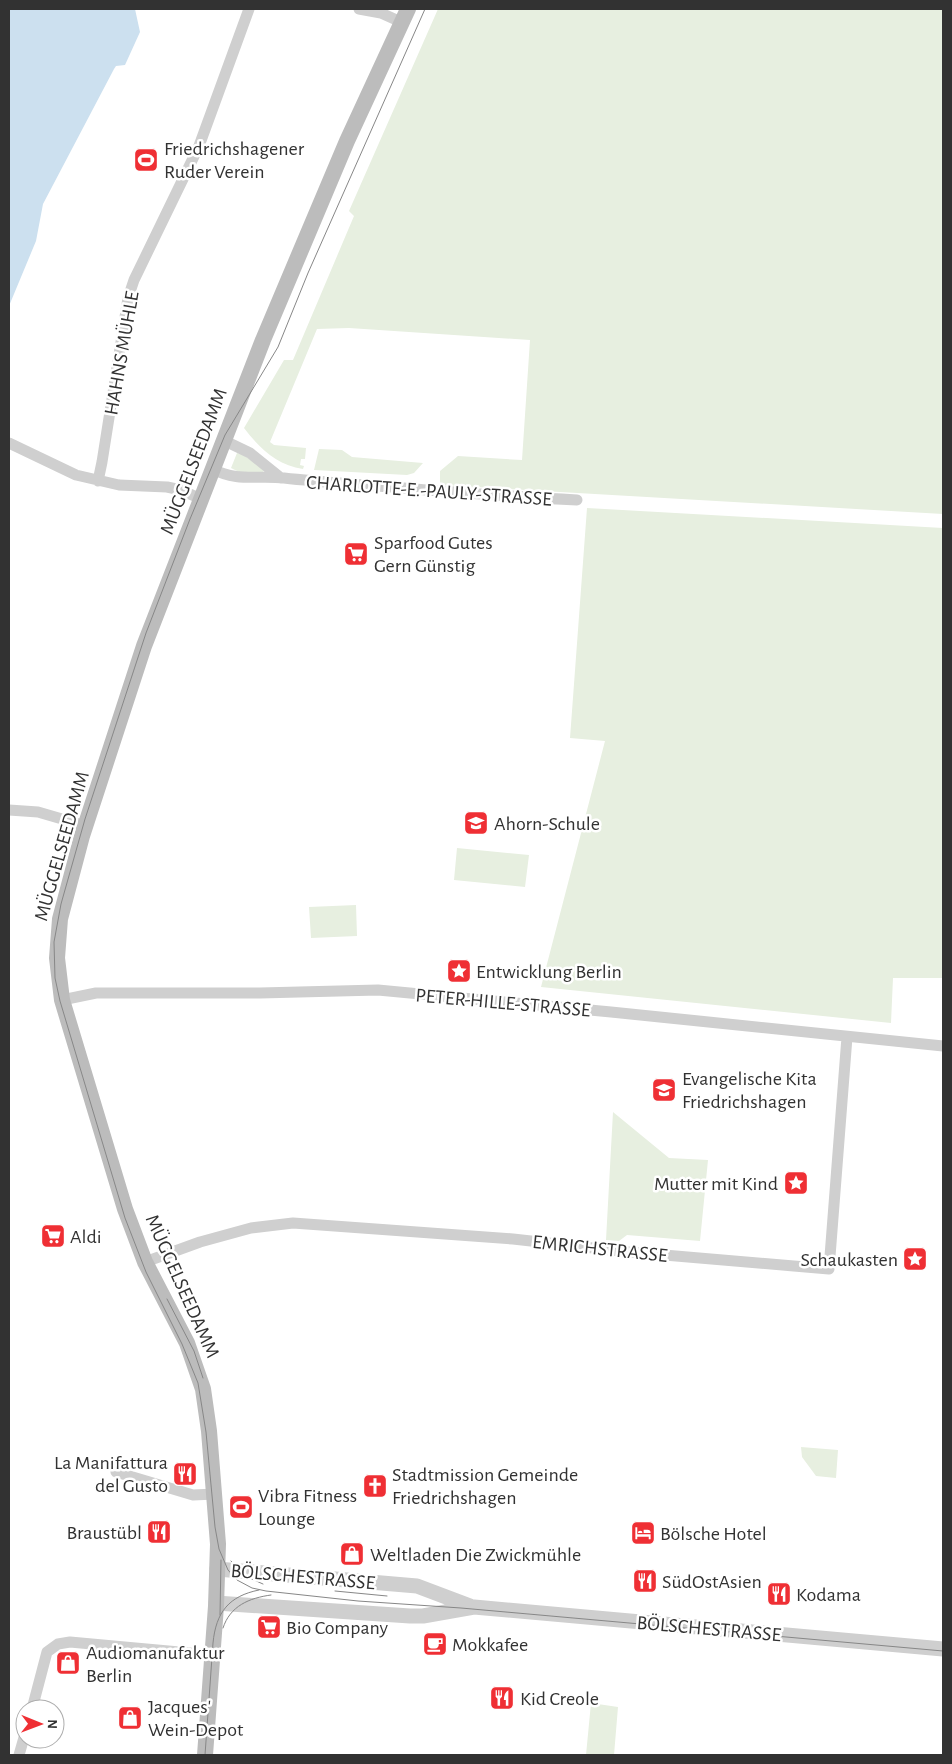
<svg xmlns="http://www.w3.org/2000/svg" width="952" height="1764" font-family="'Alegreya Sans',sans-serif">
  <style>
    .green { fill: #e7efe0 }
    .water { fill: #cce0ef }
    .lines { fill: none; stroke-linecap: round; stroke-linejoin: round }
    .minor { stroke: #cfcfcf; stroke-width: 11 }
    .tertiary { stroke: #cfcfcf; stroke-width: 15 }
    .secondary { stroke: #bcbcbc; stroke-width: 16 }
    .tram { stroke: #878787; stroke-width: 1 }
    .labels { text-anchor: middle; stroke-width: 5; stroke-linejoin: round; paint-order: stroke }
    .poi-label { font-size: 20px; fill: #323232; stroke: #fff; text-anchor: start }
    .street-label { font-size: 20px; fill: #323232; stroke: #fff }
  </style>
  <rect width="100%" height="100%" fill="#fff"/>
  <!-- green -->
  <path class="green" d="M438,9h505v505l-503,-29v-14l18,-15 64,4 8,-120 -181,-12 -32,1 -47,113 4,3 32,3 -1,11h-4l-1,6 4,1 -1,3c-26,-4 -43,-20 -59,-41l40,-68h9l61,-144 -5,-5z
    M319,449l23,1 10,7 71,6 -9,10 -7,2 -93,-5z
    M237,453l5,1 22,15 -1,5 -24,-2 -8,-4z
    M587,508l356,20v450h-50l-2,45 -350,-36 64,-246 -35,-3z
    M457,848l72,7 -4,32 -71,-7z
    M356,905l1,31 -46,2 -2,-31z
    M613,1112l56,46 39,2 -8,81 -73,-6 -8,6 -13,-1z
    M801,1447l37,3 -2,28 -20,-2 -14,-19z
    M591,1703l27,4 -4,48h-28z"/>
  <!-- water -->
  <path class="water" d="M9,9h126l5,23 -15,33 -9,1 -2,3 -71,135 -7,37 -27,65z"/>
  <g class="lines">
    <!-- minor -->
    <path class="minor" d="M359,9l22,4 20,9
      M225,441l25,12 31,25
      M9,443l67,32 43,10 48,2 14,3 20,9
      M213,469c23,13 46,6 71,9 35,4 71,6 106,9 62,5 125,10 187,13
      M98,481l4,-19 26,-164 6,-18 65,-134 50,-137
      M9,810l29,2 48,14
      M62,1000l34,-7h164l118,-3 233,22 332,34
      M145,1262l55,-20 51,-14 42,-5 220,16 116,13 200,17 18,-232
      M116,1472l77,23 22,-1
      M32,1709l15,-57 11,-8 12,-2 142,13
      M19,1755l6,-21"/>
    <!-- tertiary -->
    <path class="tertiary" d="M217,1569l200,17 53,20
      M216,1603l194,13h13l51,-9 469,42"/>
    <!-- secondary -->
    <path class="secondary" d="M205,1755l11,-149 2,-62 -9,-113 -6,-42 -16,-46 -42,-81 -20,-53 -63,-209 -5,-42 3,-39 22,-83 62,-190 119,-306 84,-199 61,-132"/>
    <!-- tram -->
    <path class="tram" d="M425,9l-117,264 -30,74 -53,88 -35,84 -44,114 -61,186 -24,85 -7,38 1,36 5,23 65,217 21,54 36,72 16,39 8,49 9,95 4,22 9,21 9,10 15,8 14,3 92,10 103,7 482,43
      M167,1299l27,52 9,27
      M231,1561l14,15 18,8
      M335,1591l52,5
      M220,1615l1,-55
      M223,1628c7,-22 26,-30 48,-33
      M205,1755l8,-112c3,-31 16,-47 46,-53"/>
  </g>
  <!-- icons -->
  <defs>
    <symbol id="stadium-square" viewBox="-11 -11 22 22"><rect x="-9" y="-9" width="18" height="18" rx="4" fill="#ef2f34" stroke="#fff"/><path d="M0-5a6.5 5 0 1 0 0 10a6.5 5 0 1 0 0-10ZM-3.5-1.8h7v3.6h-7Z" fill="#fff"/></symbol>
    <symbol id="supermarket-square" viewBox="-11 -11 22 22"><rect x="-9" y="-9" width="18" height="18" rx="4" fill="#ef2f34" stroke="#fff"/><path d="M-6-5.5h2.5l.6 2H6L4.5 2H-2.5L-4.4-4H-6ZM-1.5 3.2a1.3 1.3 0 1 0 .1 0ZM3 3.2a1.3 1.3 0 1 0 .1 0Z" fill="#fff"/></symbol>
    <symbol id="school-square" viewBox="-11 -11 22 22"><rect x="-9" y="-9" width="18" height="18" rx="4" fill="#ef2f34" stroke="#fff"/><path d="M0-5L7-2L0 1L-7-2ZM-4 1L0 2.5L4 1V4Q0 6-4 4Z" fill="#fff"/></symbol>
    <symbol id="sight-square" viewBox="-11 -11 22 22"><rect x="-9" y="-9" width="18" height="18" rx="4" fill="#ef2f34" stroke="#fff"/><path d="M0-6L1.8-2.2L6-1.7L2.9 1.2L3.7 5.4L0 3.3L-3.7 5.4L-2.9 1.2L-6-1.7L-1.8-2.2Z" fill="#fff"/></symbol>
    <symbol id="restaurant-square" viewBox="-11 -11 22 22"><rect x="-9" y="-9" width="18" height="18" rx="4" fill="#ef2f34" stroke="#fff"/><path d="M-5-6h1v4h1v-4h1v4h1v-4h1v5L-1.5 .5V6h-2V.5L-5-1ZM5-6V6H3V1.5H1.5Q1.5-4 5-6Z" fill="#fff"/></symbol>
    <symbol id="church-square" viewBox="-11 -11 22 22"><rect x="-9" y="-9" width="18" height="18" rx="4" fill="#ef2f34" stroke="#fff"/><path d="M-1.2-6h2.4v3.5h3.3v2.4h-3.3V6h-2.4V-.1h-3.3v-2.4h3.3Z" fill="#fff"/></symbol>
    <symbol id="hotel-square" viewBox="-11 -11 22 22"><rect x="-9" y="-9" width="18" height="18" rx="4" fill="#ef2f34" stroke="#fff"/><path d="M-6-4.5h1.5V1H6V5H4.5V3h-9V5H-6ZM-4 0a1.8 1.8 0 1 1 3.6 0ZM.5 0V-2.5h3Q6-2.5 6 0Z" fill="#fff"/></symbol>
    <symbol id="shop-square" viewBox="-11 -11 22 22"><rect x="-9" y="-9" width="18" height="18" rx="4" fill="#ef2f34" stroke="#fff"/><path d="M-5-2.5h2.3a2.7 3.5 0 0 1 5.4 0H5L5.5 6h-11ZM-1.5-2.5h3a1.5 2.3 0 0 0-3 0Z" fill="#fff"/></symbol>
    <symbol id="cafe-square" viewBox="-11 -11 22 22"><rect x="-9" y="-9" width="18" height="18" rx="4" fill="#ef2f34" stroke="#fff"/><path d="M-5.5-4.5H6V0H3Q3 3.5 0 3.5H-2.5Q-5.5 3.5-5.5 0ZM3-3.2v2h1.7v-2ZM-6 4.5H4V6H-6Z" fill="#fff"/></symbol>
  </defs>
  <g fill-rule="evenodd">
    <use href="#stadium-square" x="132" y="146" width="28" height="28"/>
    <use href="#supermarket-square" x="342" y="540" width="28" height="28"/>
    <use href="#school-square" x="462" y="809" width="28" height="28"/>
    <use href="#sight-square" x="445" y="957" width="28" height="28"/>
    <use href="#school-square" x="650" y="1076" width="28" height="28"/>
    <use href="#sight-square" x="782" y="1169" width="28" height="28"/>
    <use href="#supermarket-square" x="39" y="1222" width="28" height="28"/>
    <use href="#sight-square" x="901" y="1245" width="28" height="28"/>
    <use href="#restaurant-square" x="171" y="1460" width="28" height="28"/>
    <use href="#church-square" x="361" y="1472" width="28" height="28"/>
    <use href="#stadium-square" x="227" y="1493" width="28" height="28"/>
    <use href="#restaurant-square" x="145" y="1518" width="28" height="28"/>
    <use href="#hotel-square" x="629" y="1519" width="28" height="28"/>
    <use href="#shop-square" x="338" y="1540" width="28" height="28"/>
    <use href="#restaurant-square" x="631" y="1567" width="28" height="28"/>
    <use href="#restaurant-square" x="765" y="1580" width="28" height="28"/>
    <use href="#supermarket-square" x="255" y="1613" width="28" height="28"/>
    <use href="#cafe-square" x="421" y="1630" width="28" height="28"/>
    <use href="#shop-square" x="54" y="1649" width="28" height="28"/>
    <use href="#restaurant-square" x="488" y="1684" width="28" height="28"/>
    <use href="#shop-square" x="116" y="1704" width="28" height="28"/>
  </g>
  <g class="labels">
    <!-- poi labels -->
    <g class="poi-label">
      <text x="164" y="155">Friedrichshagener<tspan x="164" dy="23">Ruder Verein</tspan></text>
      <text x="374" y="549">Sparfood Gutes<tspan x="374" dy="23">Gern Günstig</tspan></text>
      <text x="494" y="830">Ahorn-Schule</text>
      <text x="476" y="978">Entwicklung Berlin</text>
      <text x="682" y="1085">Evangelische Kita<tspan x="682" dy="23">Friedrichshagen</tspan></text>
      <text x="778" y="1190" text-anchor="end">Mutter mit Kind</text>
      <text x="70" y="1243">Aldi</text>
      <text x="898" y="1266" text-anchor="end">Schaukasten</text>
      <text x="168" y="1469" text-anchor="end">La Manifattura<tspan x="168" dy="23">del Gusto</tspan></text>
      <text x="392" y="1481">Stadtmission Gemeinde<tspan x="392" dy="23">Friedrichshagen</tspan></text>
      <text x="258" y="1502">Vibra Fitness<tspan x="258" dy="23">Lounge</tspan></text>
      <text x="142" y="1539" text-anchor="end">Braustübl</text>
      <text x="660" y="1540">Bölsche Hotel</text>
      <text x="370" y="1561">Weltladen Die Zwickmühle</text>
      <text x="662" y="1588">SüdOstAsien</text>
      <text x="796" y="1601">Kodama</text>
      <text x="286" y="1634">Bio Company</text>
      <text x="452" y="1651">Mokkafee</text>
      <text x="86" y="1659">Audiomanufaktur<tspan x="86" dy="23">Berlin</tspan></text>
      <text x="520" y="1705">Kid Creole</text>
      <text x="148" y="1713">Jacques'<tspan x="148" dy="23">Wein-Depot</tspan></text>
    </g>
    <!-- street labels -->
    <g class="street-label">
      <text transform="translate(121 353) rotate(-80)" y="7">HAHNS MÜHLE</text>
      <text transform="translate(193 461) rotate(-69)" y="7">MÜGGELSEEDAMM</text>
      <text transform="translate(429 490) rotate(4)" y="7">CHARLOTTE-E.-PAULY-STRASSE</text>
      <text transform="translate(61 846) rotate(-74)" y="7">MÜGGELSEEDAMM</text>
      <text transform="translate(503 1002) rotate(5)" y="7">PETER-HILLE-STRASSE</text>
      <text transform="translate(600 1248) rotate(6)" y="7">EMRICHSTRASSE</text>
      <text transform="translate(183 1286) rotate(66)" y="7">MÜGGELSEEDAMM</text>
      <text transform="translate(303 1576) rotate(5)" y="7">BÖLSCHESTRASSE</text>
      <text transform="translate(709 1628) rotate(5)" y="7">BÖLSCHESTRASSE</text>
    </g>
  </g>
  <!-- border -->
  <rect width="952" height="1764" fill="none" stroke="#323232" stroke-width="20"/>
  <!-- north arrow -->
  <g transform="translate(40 1724) rotate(91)"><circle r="24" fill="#ffffff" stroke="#adadad"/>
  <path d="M0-4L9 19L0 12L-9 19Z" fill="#ef2f34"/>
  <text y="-8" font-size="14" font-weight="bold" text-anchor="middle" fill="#323232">N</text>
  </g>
</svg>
